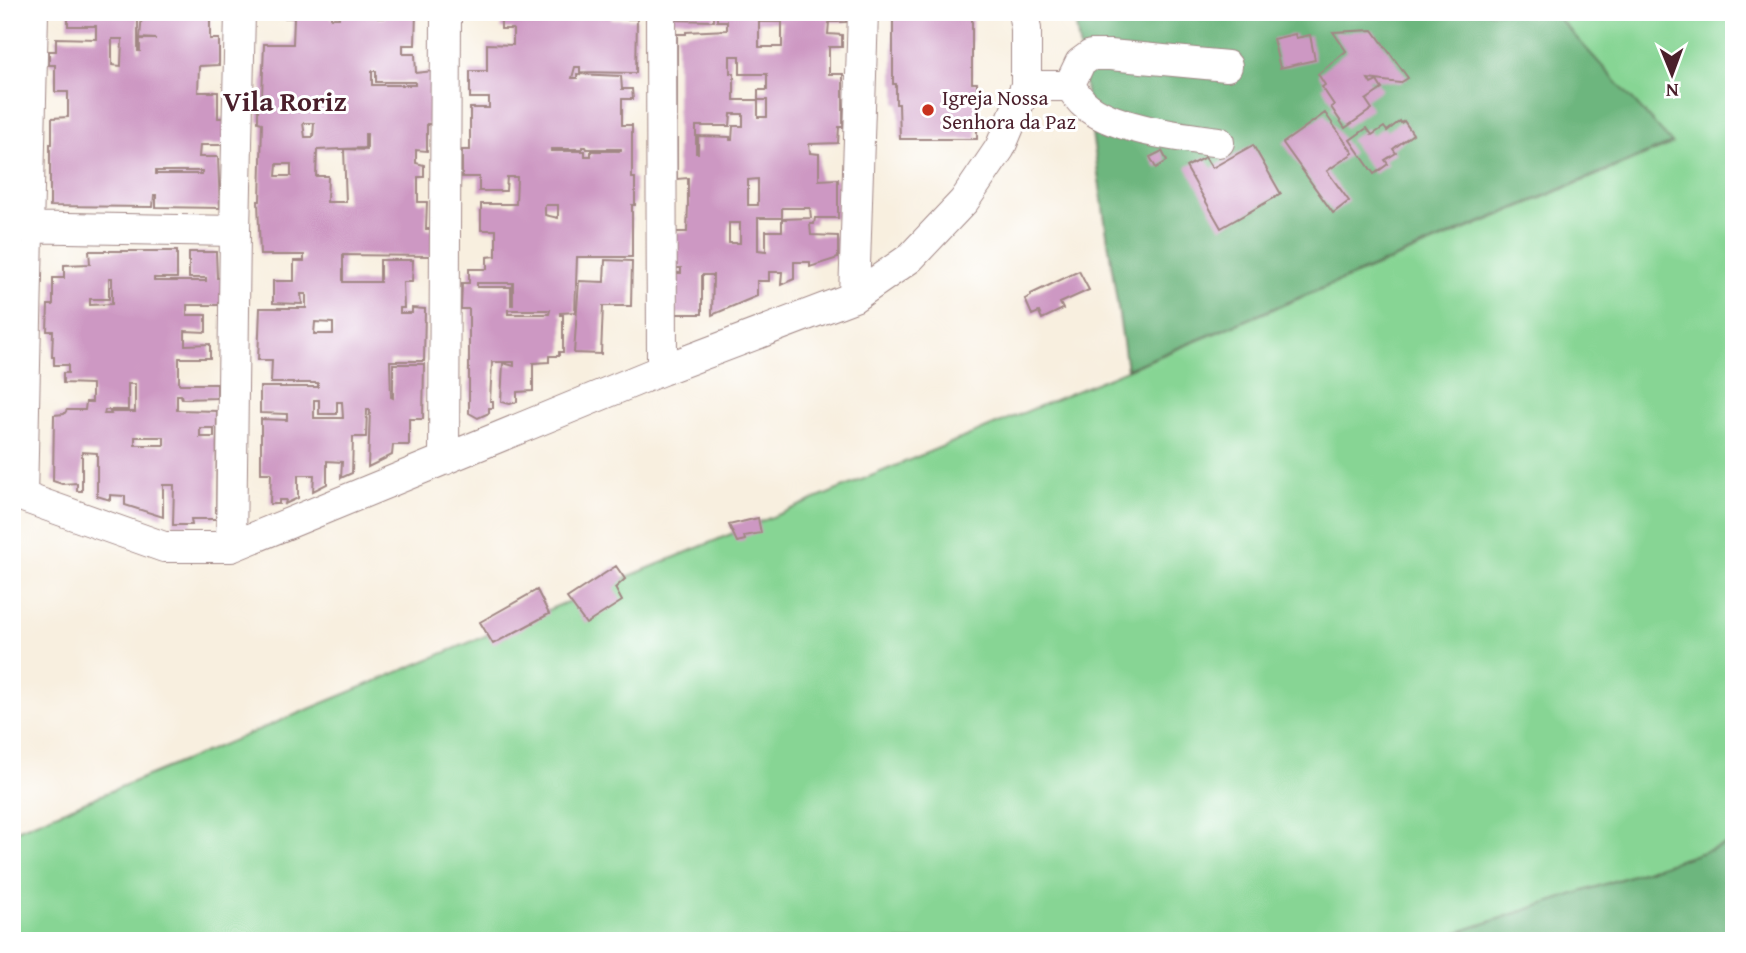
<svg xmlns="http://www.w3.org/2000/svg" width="1746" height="953" font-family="'Gentium Book Plus',serif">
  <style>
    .green { fill: #87d594; stroke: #687a60; stroke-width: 2 }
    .forest { fill: #6db67e; stroke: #5c6a54; stroke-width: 2 }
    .building { fill: #cd98c3; fill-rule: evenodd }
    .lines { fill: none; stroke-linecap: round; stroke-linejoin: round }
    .street-casing { stroke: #a18785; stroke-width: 32 }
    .street { stroke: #fff; stroke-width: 30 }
    .poi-dot { fill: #c8321e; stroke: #fff; stroke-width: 2.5 }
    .labels { text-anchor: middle; stroke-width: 6; stroke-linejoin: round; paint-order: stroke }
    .poi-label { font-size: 21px; fill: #4a1f2b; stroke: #fff; text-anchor: start }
    .district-label { font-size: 28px; font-weight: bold; fill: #4a1f2b; stroke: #fff }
  </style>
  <rect width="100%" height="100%" fill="#fff"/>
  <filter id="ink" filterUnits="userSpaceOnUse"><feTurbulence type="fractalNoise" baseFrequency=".0143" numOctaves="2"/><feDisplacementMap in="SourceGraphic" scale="14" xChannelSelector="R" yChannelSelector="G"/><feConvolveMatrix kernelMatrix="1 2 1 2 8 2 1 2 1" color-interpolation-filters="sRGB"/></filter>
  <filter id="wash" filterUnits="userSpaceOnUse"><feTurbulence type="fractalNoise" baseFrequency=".00686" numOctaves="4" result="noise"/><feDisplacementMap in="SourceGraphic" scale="28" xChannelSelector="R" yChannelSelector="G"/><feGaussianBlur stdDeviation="1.57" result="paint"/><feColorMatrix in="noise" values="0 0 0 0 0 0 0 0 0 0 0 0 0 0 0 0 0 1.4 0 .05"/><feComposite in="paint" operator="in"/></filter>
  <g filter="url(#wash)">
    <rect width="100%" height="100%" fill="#f8efdf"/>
    <!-- green -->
    <path class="green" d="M1553,12h181v830l-303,99h-1419v-109l1660,-688z"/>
    <!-- forest -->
    <path class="forest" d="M1074,12h479l119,131 -545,226z
      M1734,842v99h-303z"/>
    <g id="blocks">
      <!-- building -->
      <path class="building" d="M68,12h70v39h2v-12h16l-16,-1 2,-26h68v27h9v26l-20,1 -1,26h20v26h8v27h-26l-1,12h19l2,51 -64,-1v-12h-2l-1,12 -103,-1v-62h2v-26l16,-1v-25h-13v-27h-6v-14h7v-13l40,1v-13h-28zM112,39h10l-1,27 -9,-1zM156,171h46v3h-46z
        M261,12h70v6h8v-6h39v6h6l1,-6h31l-1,33h-12v9h12l1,19 17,-2v53h-6v27l-11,-1v13l8,2v12h-6v25h9l-1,27h7l-1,27 -89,-1v27h37v-22h33l-1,22h-9l1,26h-4v5h12v-5l13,1 -1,52h-34l1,36 2,1v-34h31l-1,55h-14v26h-16l-1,10 -24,12 2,-57h-3l-1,27h-13l-1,36 -11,5 1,-16 -15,-1v23l-14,7 1,-16h-16v23l-13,6 1,-4h-7v4h-9l1,-31h-10v-54l26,1v-6l-27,-1v-26h58v-4h-47l1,-23h-14l2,-52h46v-14h-5l1,10 -29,-1v-22h21v-20h10v-6h-44l-2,-54h2l2,-78 -4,-1v-26h4l2,-52h29l1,-26 -33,-1zM372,71h4v11h39v3h-43zM303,123h11l-1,14h-8zM365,134h2v16l-23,-1 2,53h-19l1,-26h-12l1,-26 48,-2zM277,164h14v12h-15zM315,322l18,1v11h-19zM314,400h5v14h18v-12h5l1,16h-29z
        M514,12h97v7h26l-1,54 -56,-1v-5h-5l-3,11h5v-4l44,2 1,13h10l1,10h-11v26h10v53h3v27h-3v52h-55l-2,55 -15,1v2h3v37h-4v4h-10v6l-16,1v28l-16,1v10l-7,2 -9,-2 2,-39 11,3v-4h-22l-2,39h3v7h-4v5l-11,5 -9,-5v-104h-8l1,-26h7v-14h18v-12l9,-1v-26h-15v-26h35l1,-27h-10l-1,14h-27v-14h-17v-27h8v-42h19v-10h-19v-27h17v-27l26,1v-16h-12v-10h13zM582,147h4l1,2h34v2h-30v5h-6v-5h-34v-2h31zM545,205h13v13l-13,-3zM477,283h36v22h-2v-18h-34zM508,310h42l-1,4h-41z
        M669,12h177v10h-17l-1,12 14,1v12h-13v27h14v53h-4l-1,16 -29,1 1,9 9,1v26l19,-1v39h-23l-1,6h-4l1,11 27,1v22l-28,9v-5h-16v17l-13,6 1,-13h-13v9h-12v15l-45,19 1,-40h-11v39h-26v-41h5v-5h-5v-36h11l1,-27v-27l-11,1v-145h9v-2l41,-2v-9h-10v-5h-3v5l-45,-1zM759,22h23v25h-23zM730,56h10v18h27v16h-9v10h-24v-27h-4zM758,100h9v17h-9zM731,114h12v12h-10l-1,14h-2v-3l-32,-1v17h-2v-27h34zM758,179v26h-10v-25zM782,208h28l1,10 -29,1v12h-16v20l-8,-1v-32h24zM729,223h11v20h-11z
        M893,12h79v71h5v56h-77l-1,-35h-3v-20h-3z
        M1207,12h59v6l-59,-2z
        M1373,30l35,48 -8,5 -32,-4 3,5 6,-3 5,8 -16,11 6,9 -27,19 -14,-21 3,-2 -12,-18 3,-2 -7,-11 28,-23 -13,-19z
        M1295,34l1,4 14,-3 5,25 -35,8 -7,-29z
        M1325,113l28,40 -26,18 22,30 -16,12 -50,-70z
        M1400,121l1,2 3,-2 9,13 -20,15 3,4 -11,7 3,4 -14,10 -24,-34 17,-12 5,7 12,-8 3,4z
        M1253,145l28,49 -60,34 -35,-61 19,-10 7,11z
        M1162,151l5,10 -11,7 -6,-11z
        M89,251h88v27h-23v3h52v-3h-17v-26h27l1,26h7l-1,27h-36v10h19v17l-21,-1v14l25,-1v14h-31v26h38v14l-35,1 -1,-4h-4v15l40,1 -1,108h-25l1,6h-19l1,-40h-11v32l-38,-12v-9l-15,-1v5l-13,-4v-43l-15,-1v39h-5v-8l-15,1 -9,-3 1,-66 10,-1 3,-4h18l1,-8h6v-18l-29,-1v-10h5v-8h-14v-8h-2l1,-26h-6l1,-26h5v-27h11v-13l26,-1zM109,278h3v26l-22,1v-6h19zM128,384h7v28h-25l1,2h-7l1,-4h23zM200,428h14v9h-14zM135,437h29v8h-29z
        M605,260l27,1 -1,45h-28l-2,48 -27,-1 5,-72 25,1z
        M1079,271l10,19 -29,13 3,6 -21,10 -3,-7 -7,3 -7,-16 6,-3v-2z
        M758,518l3,15 -17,3 1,4 -8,2 -8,-17z
        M616,566l9,13 -10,9 7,13 -36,23 -19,-26z
        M537,590l12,24 -56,30 -13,-22z"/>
    </g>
  </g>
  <g filter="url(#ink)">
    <use href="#blocks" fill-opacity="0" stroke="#a18785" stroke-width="2"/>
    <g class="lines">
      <defs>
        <path id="street" d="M661,12l1,358
          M1026,86h43l11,-23 11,-8h19l117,11
          M1069,86c5,5 9,12 14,17 27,26 99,34 136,39
          M12,227l223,4
          M854,297l9,-285
          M444,460l2,-448
          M12,493l152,54h67l431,-177 192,-73 56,-39 54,-57 36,-53 26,-62v-57l-3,-17
          M22,497l11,-485
          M231,547l4,-316 5,-219"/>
      </defs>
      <!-- street casing -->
      <use href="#street" class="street-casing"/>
      <!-- street -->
      <use href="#street" class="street"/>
    </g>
  </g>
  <!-- markers -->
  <circle class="poi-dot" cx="928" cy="110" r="7"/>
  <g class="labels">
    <!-- poi labels -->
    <g class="poi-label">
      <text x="942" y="105">Igreja Nossa<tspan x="942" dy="24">Senhora da Paz</tspan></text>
    </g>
    <!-- district labels -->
    <g class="district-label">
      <text x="285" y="111">Vila Roriz</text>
    </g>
  </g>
  <!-- margin -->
  <rect width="1746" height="953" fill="none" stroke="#fff" stroke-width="42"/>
  <!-- north arrow -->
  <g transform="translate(1672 74) rotate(179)" stroke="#ffffff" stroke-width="5" paint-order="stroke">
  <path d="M0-5L12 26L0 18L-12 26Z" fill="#4a1f2b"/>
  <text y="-10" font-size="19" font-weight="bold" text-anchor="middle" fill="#4a1f2b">N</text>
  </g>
</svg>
